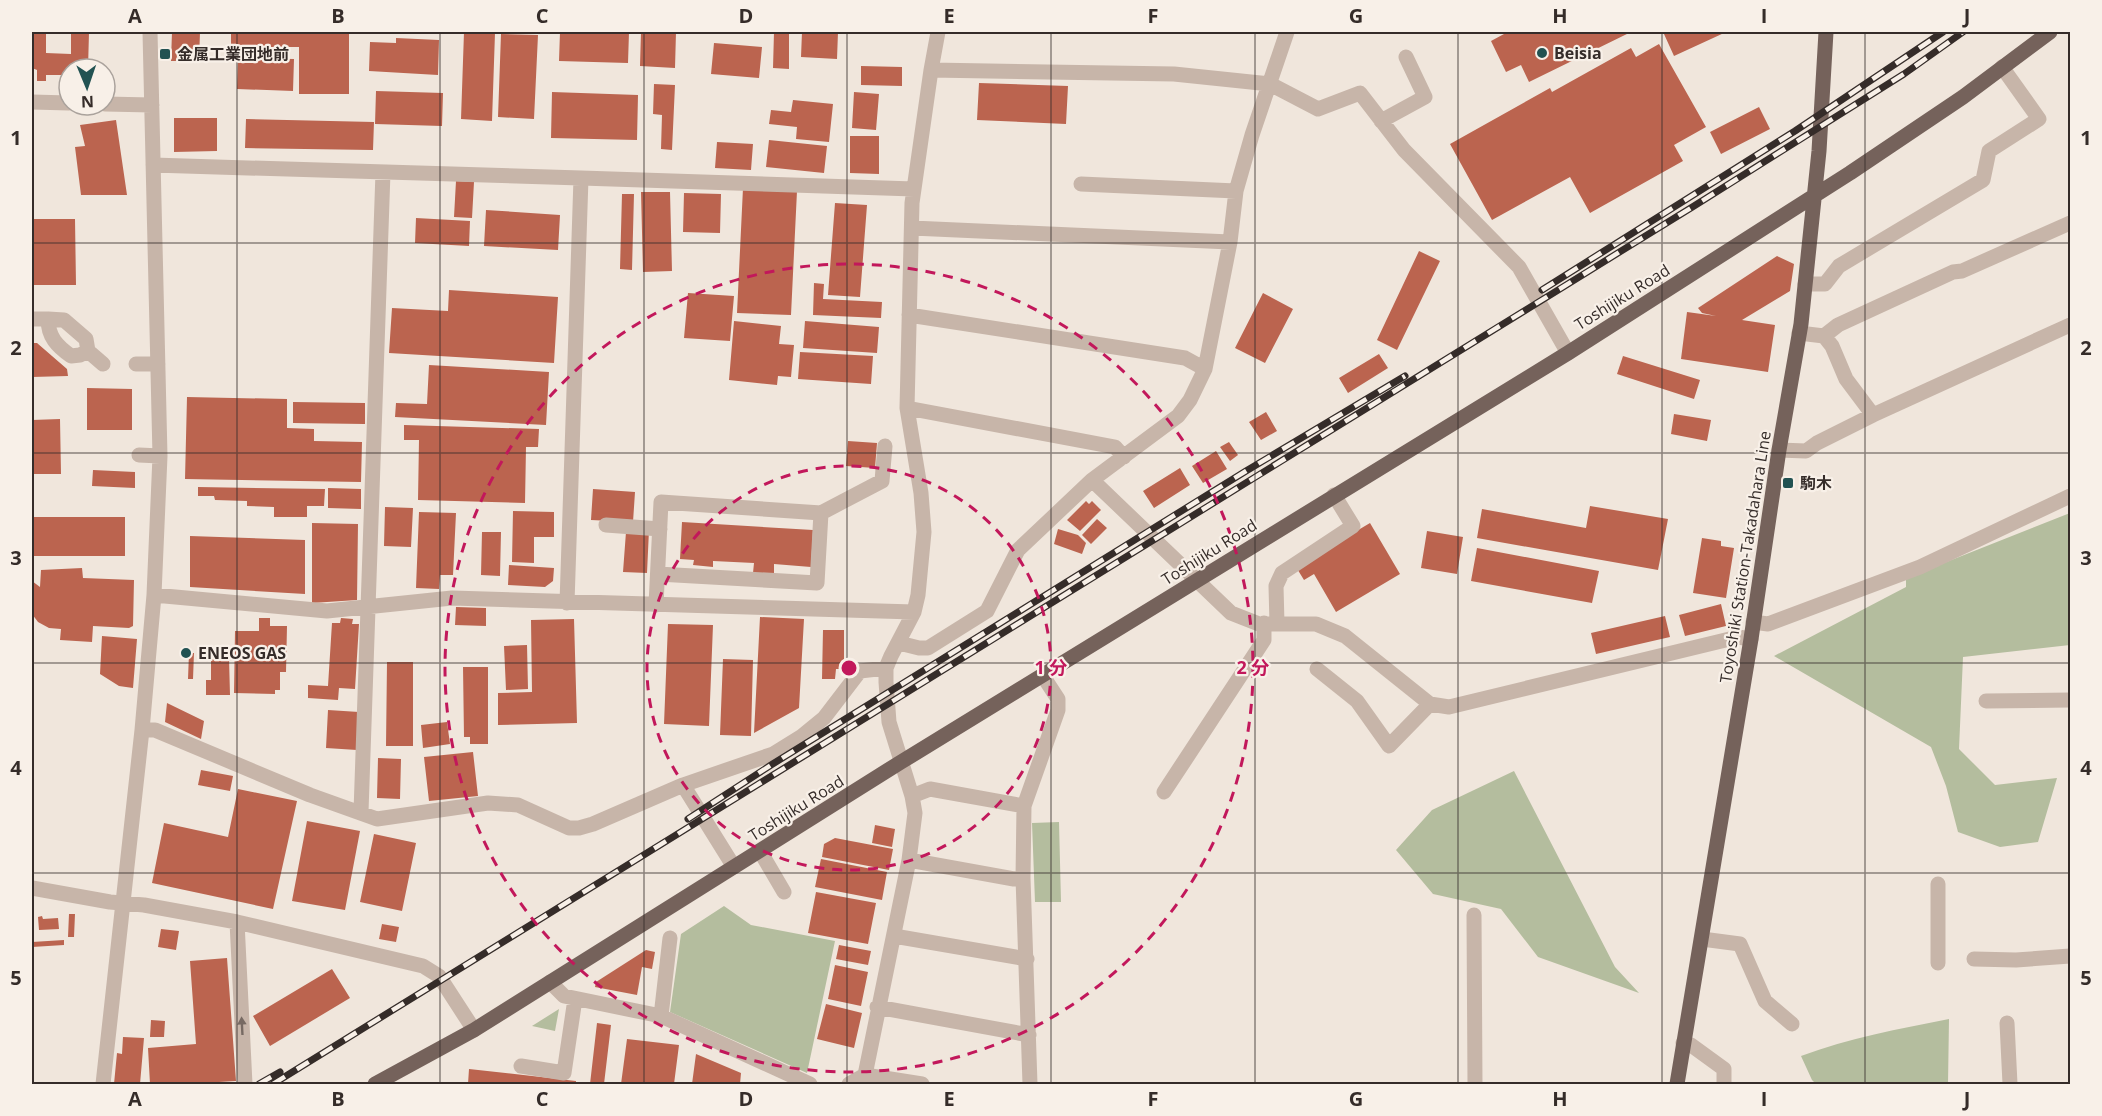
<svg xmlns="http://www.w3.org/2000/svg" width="2102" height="1116" font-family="'Open Sans','Noto Sans JP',sans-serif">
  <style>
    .green { fill: #b4bd9e }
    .building { fill: #bb644f }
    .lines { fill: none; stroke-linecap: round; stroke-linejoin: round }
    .minor { stroke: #c7b5a9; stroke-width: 15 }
    .major { stroke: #75625b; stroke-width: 15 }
    .rail-casing { stroke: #352c29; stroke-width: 7 }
    .rail { stroke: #f8f0e8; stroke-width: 4.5; stroke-dasharray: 14; stroke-linecap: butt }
    .oneway { fill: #776a63 }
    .grid { fill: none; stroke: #352c29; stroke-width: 1.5; stroke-opacity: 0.55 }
    .ring { fill: none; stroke: #c2185b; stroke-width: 3; stroke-dasharray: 10 8 }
    .poi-dot { fill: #225252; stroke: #f8f0e8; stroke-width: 2 }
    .labels { text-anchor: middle; stroke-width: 4.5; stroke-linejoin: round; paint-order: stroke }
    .poi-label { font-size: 16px; font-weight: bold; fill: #352c29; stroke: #f8f0e8; text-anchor: start }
    .street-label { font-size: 16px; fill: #352c29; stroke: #f8f0e8 }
    .centre { fill: #c2185b; stroke: #f8f0e8; stroke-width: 3 }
    .ring-label { font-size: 18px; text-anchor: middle; font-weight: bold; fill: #c2185b; stroke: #f8f0e8; stroke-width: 4.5; stroke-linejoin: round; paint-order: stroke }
    .neatline { fill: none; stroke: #352c29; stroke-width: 2 }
    .grid-label { font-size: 20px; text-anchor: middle; font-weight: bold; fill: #352c29 }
  </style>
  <rect width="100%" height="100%" fill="#f0e6dc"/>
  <!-- green -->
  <path class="green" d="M2070,513v132l-107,12 -4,92 36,36 62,-7 -19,64 -38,5 -42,-15 -12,-46 -15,-39 -157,-91 132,-69v-9z
    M1514,771l101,196 24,26 -101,-36 -37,-48 -68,-15 -37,-44 36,-40z
    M1059,822l2,80h-26l-3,-79z
    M724,906l27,19 84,16 -28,132 -137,-61 11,-78z
    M559,1009l-4,22 -23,-5z
    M1949,1019l-1,65h-132l-4,-4 -11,-24c48,-18 98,-27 148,-37z"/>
  <!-- building -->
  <path class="building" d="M32,32h14v21l25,1v-22h18l-1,37h-19v6h-23v6h-9v-11l-5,-2z
    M172,32h28l-1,29h-28z
    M231,32h118v62h-50v-47h-68z
    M464,32l31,1 -3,88 -31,-2z
    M560,32h69l-1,31 -69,-2z
    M641,32h35l-1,36 -35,-2z
    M774,32h15v37l-16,-1z
    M802,32h36l-1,27 -36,-2z
    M1503,32h128l-102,50 -8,-17 -15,7 -15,-31 13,-7z
    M1668,32h55l1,1 -50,23 -10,-22z
    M501,34l37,1 -4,84 -36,-2z
    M396,38l43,2 -1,35 -69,-4 1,-29 26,1z
    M714,43l48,4 -3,31 -48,-4z
    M1659,44l47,83 -32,18 9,16 -93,52 -20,-36 -78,43 -42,-76 100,-56 2,4 79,-44 5,9z
    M238,58l56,1 -1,32 -56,-2z
    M861,66l41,1v19l-41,-1z
    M979,83l89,3 -2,38 -89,-4z
    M654,84l21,1 -3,65 -11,-1 1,-34 -9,-1z
    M376,91l67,2 -1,33 -67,-2z
    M552,92l86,3 -1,45 -86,-2z
    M854,92l25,2 -3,36 -24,-2z
    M793,100l40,4 -4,38 -33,-3 1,-12 -28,-3 2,-14 20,2z
    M1759,107l11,22 -49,25 -11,-22z
    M174,118h43v33l-43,1z
    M246,119l128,3 -1,28 -128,-2z
    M116,120l11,75h-46l-6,-48 10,-1 -5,-21z
    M850,136h29v38l-29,-1z
    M769,140l58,6 -3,27 -58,-6z
    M717,142l36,2 -2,26 -36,-2z
    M456,181l18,1 -2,36 -18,-1z
    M743,188l54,3 -6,124 -54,-2z
    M641,192h29l2,79 -29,1z
    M684,193l37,1 -1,39 -37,-1z
    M622,194h12l-2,76 -12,-1z
    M835,203l32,2 -7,92 -32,-2z
    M486,210l74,5 -2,35 -74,-4z
    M416,218l54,3 -1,25 -54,-3z
    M32,219h43l1,66h-44z
    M1419,251l21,10 -43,89 -20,-10z
    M1777,256l17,8 -4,27 -48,29 33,5 -7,47 -87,-13 6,-47 29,4 -14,-3 -4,-5z
    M814,283l10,1 -1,15 59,3 -1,16 -68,-3z
    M449,290l109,7 -4,66 -165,-10 3,-45 56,3z
    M688,293l46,3 -4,45 -46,-3z
    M1263,293l30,16 -28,54 -30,-15z
    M734,321l47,5 -2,18 15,1 -3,32 -13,-1 -1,9 -48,-5z
    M805,321l74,6 -2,26 -74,-5z
    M32,343h5l30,26 1,7 -36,1z
    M800,352l73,4 -2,28 -73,-5z
    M1379,354l9,14 -40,25 -9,-15z
    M1623,356l77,24 -6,19 -77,-25z
    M429,365l120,7 -3,53 -151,-8 1,-14 31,1z
    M87,388l45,1v41h-45z
    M187,397l100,2v29l27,1v12l48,1 -1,40 -176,-3z
    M293,402l72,1v21l-72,-1z
    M1266,412l11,19 -16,9 -12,-18z
    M1674,414l37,6 -4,21 -36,-7z
    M60,419l1,55h-29v-54z
    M404,425l135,4 -1,18h-12l-1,56 -107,-3 1,-60h-15z
    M848,441l29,2 -2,25 -29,-2z
    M1229,442l9,13 -8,6 -10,-14z
    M1216,451l11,18 -24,14 -11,-17z
    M1180,468l10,17 -36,23 -11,-17z
    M93,470l42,2v16l-43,-2z
    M198,487l127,2 -1,17h-17v11h-33v-10l-27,-1v-5l-32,-1 -1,-4h-16z
    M328,488l33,1v20l-33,-1z
    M593,489l42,3 -2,30 -42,-2z
    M1086,501l3,3 3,-3 9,9 -21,21 -13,-11z
    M1590,506l78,13 -10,51 -181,-32 5,-29 104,19z
    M385,507l28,1 -2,39 -27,-1z
    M513,511l41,1v25h-20v26l-22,-1z
    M419,512l37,1 -3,62h-13l-1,14 -23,-1z
    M32,517h93v39h-93z
    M1097,519l10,9 -16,16 -9,-9z
    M682,522l131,8 -2,37 -37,-3v10l-21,-1 1,-10 -41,-2v6l-20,-2 1,-5 -14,-1z
    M312,523l46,1 -1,76 -45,3z
    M1370,523l30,51 -64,38 -22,-38 -10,6 -8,-13z
    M1058,529l20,6 8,8 -4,11 -28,-10z
    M649,530l-2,43 -24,-1 3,-40z
    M1427,531l36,6 -6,37 -36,-6z
    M482,532h19l-1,44 -19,-1z
    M190,536l115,4v54l-115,-7z
    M1702,538l19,3v5l13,2 -8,50 -33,-5z
    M1477,548l122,23 -7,32 -121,-22z
    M509,565l45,3 -1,13 -8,6 -37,-2z
    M82,568l1,10 51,2 -1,46 -4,2 -36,-2 -1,16 -32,-2 1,-11 -12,-1 -11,-6 -6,-8v-33l8,6 1,-17z
    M1721,604l5,22 -41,10 -6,-21z
    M456,607l30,1v18l-31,-1z
    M1665,616l5,21 -74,17 -5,-21z
    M760,617l44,2 -5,89 -45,25z
    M259,618h11v8h17l-1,46h-6v18h-5v4l-41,-1 1,-62h24z
    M341,618l12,1 -1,5h7l-4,65 -16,-1 -1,12 -30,-2v-13l20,1 4,-63h8z
    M574,619l3,104 -79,2v-32l34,-1 -1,-72z
    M668,624l45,1 -4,101 -45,-2z
    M823,630h21v39h-8l-1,10h-13z
    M102,636l35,3 -4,49 -14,-2 -19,-12z
    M527,645l1,44 -22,1 -2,-44z
    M189,653h5l-1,26h-5z
    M229,658l1,37h-24v-15h5v-21z
    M723,659l30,1 -2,76 -31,-1z
    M387,662h26v84h-27z
    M463,667h25v77h-18v-7h-6z
    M167,703l37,18 -3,18 -36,-17z
    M328,710l31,2 -2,38 -31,-2z
    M447,722l3,22 -27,4 -2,-23z
    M473,752l5,44 -49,5 -5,-44z
    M378,758l23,1 -1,40 -23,-1z
    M201,770l32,6 -3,15 -32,-6z
    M238,789l59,12 -24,108 -121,-26 12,-60 64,14z
    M307,821l53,10 -15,79 -53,-9z
    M875,825l20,4 -3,18 -20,-4z
    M374,834l42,9 -14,68 -42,-9z
    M835,838l58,11 -4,21 -67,-13 2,-13z
    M821,859l66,13 -5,28 -67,-13z
    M816,892l60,11 -8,41 -60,-11z
    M69,914h6l-1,23h-6z
    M42,916l1,3 15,-1 1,11 -20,1 -1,-13z
    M382,924l17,3 -3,15 -17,-3z
    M161,929l18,2 -3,19 -18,-3z
    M64,940v5l-32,2v-5z
    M839,945l32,6 -3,14 -32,-6z
    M646,950l9,2 -3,17 -10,-2 -5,28 -42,-8 1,-5z
    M227,958l9,123 -51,3h-35l-2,-36 48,-4 -6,-83z
    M835,965l33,7 -7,34 -33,-7z
    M332,969l18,29 -80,48 -17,-30z
    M826,1004l36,9 -8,35 -37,-9z
    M151,1020l14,1 -1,16h-14z
    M597,1023l14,2 -7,59h-14z
    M123,1037l21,1 -4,46h-26l3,-31 5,1z
    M627,1039l52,6 -5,39h-53z
    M696,1054l45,19 -1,11h-48z
    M469,1069l107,12v3h-108z"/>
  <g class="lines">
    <!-- minor -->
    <path class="minor" d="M931,70l243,4 96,10 48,25 42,-16 44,57 115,117 49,86
      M32,102l37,1
      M105,104l47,1
      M1381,121l44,-24 -19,-40
      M153,165l428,13 -14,425
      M581,178l333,11
      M1081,184l155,7
      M912,228l318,14
      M1805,284h20l14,-18 144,-86 6,-29 50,-32 -37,-52
      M909,315l276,43 20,11
      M32,319h16c0,18 9,27 23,37l9,-1 8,-4 15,13
      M48,319l16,1 22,19 2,12
      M1799,333l25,3 8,10 14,33 27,36 197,-90
      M1824,336l14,-11 115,-53 9,-1 108,-48
      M136,364h22
      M907,408l208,39 9,10
      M1779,450l27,1 11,-8 56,-28
      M139,455l21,1
      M1092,480l139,133 28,11h57l29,12 85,68 19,3 289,-70 13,2
      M606,525l54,4
      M658,574l159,9 4,-70
      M154,595l173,16 125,-13 462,14
      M656,605l5,-103 160,11 61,-32 3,-35
      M1753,622l15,2 152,-57 150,-71
      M1277,624l-1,-38 6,-13 71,-47 -19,-31
      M899,643l20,5h9l59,-37 31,-61 74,-70 86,-64 12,-16 15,-31 25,-127 6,-51 16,-56 35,-103
      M1317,669l40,32 32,45 41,-42
      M1986,701l84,-1
      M142,730h13l155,65 67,24 111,-16 30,2 51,23h10l14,-4 90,-39 90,-31 29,-18 22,-18 36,-47 26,-3
      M683,785l51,82
      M1164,792l100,-152v-17
      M912,796l18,-7 94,17
      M361,812l22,-640
      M760,851l24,41
      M909,860l105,19 9,-1
      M1938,884v79
      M32,888l78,14 34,3 93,17 186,44 16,10 35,54
      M1474,915l1,169
      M237,922l8,162
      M894,936l133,23
      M1702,939l38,5 25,57 27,23
      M1974,959l42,1 54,-4
      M550,982l14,14 97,20 149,68
      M877,1007l152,28
      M661,1016l9,-78
      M2007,1023l3,61
      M1683,1043l8,2 33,24v15
      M521,1066l43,7 11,-74
      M865,1075l57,9
      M103,1084l39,-354 12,-135 6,-139 -10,-424
      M849,1084l16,-9 44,-215 6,-47 -3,-17 -23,-74 -3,-40v-14l5,-12 23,-44 4,-17 6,-63 -3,-39 -14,-85 5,-205 19,-133 7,-38
      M1030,1084l-7,-206 1,-72 34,-96v-11l-15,-23"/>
    <!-- major -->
    <path class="major" d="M375,1084l99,-54 427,-268 667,-409 282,-180 113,-76 87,-65
      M1677,1084l74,-445 28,-189 22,-126 18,-173 7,-119"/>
    <defs>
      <path id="rail" d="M1542,290l253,-159 148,-99
        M688,819l83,-54 475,-294 159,-95
        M259,1084l21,-12
        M273,1084l1421,-878 210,-132 59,-42"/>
    </defs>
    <!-- rail casing -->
    <use href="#rail" class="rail-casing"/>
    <!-- rail -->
    <use href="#rail" class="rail"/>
  </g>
  <!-- one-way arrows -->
  <defs><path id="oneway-solid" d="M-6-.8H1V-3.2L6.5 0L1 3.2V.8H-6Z" transform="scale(1.5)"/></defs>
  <use class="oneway" href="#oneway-solid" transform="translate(242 1026) rotate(-93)"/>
  <!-- grid -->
  <path class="grid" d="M237,32v1052M440,32v1052M644,32v1052M847,32v1052M1051,32v1052M1255,32v1052M1458,32v1052M1662,32v1052M1865,32v1052M32,243h2038M32,453h2038M32,663h2038M32,873h2038"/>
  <!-- distance rings -->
  <g class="ring">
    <circle cx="849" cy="668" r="202"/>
    <circle cx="849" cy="668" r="404"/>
  </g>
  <!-- markers -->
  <g class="poi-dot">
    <circle cx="1542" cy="53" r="6"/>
    <rect x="159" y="48" width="12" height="12" rx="3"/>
    <rect x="1782" y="477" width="12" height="12" rx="3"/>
    <circle cx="186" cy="653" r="6"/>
  </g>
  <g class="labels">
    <!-- poi labels -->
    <g class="poi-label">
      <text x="1554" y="59">Beisia</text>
      <text x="177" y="60">金属工業団地前</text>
      <text x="1800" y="489">駒木</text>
      <text x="198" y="659">ENEOS GAS</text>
    </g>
    <!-- street labels -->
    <g class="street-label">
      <text transform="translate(1622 297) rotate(-32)" y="6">Toshijiku Road</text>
      <text transform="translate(1209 552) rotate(-32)" y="6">Toshijiku Road</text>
      <text transform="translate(1745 557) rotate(-81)" y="6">Toyoshiki Station-Takadahara Line</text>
      <text transform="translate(796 808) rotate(-32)" y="6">Toshijiku Road</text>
    </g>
  </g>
  <circle cx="849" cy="668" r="9" class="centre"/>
  <g class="ring-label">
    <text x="1051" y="674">1 分</text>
    <text x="1253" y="674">2 分</text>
  </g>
  <!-- border -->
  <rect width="2102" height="1116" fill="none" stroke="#f8f0e8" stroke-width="66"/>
  <!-- north arrow -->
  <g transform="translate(87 87) rotate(178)"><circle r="28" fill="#f8f0e8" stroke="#aaa29c" stroke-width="1.5"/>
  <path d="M0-4.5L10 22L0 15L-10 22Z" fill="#225252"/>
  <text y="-9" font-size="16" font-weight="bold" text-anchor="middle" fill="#352c29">N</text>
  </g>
  <rect x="33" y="33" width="2036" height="1050" class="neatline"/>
  <g class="grid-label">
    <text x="135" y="23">A</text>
    <text x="338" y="23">B</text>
    <text x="542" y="23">C</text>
    <text x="746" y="23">D</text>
    <text x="949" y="23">E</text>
    <text x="1153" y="23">F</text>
    <text x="1356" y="23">G</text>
    <text x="1560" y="23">H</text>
    <text x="1764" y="23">I</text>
    <text x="1967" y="23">J</text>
    <text x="16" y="145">1</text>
    <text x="2086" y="145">1</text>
    <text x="16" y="355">2</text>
    <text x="2086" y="355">2</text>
    <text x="16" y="565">3</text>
    <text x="2086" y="565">3</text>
    <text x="16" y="775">4</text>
    <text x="2086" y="775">4</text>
    <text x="16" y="985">5</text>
    <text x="2086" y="985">5</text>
    <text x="135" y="1106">A</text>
    <text x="338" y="1106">B</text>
    <text x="542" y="1106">C</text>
    <text x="746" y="1106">D</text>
    <text x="949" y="1106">E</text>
    <text x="1153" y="1106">F</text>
    <text x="1356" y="1106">G</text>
    <text x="1560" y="1106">H</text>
    <text x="1764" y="1106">I</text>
    <text x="1967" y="1106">J</text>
  </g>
</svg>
